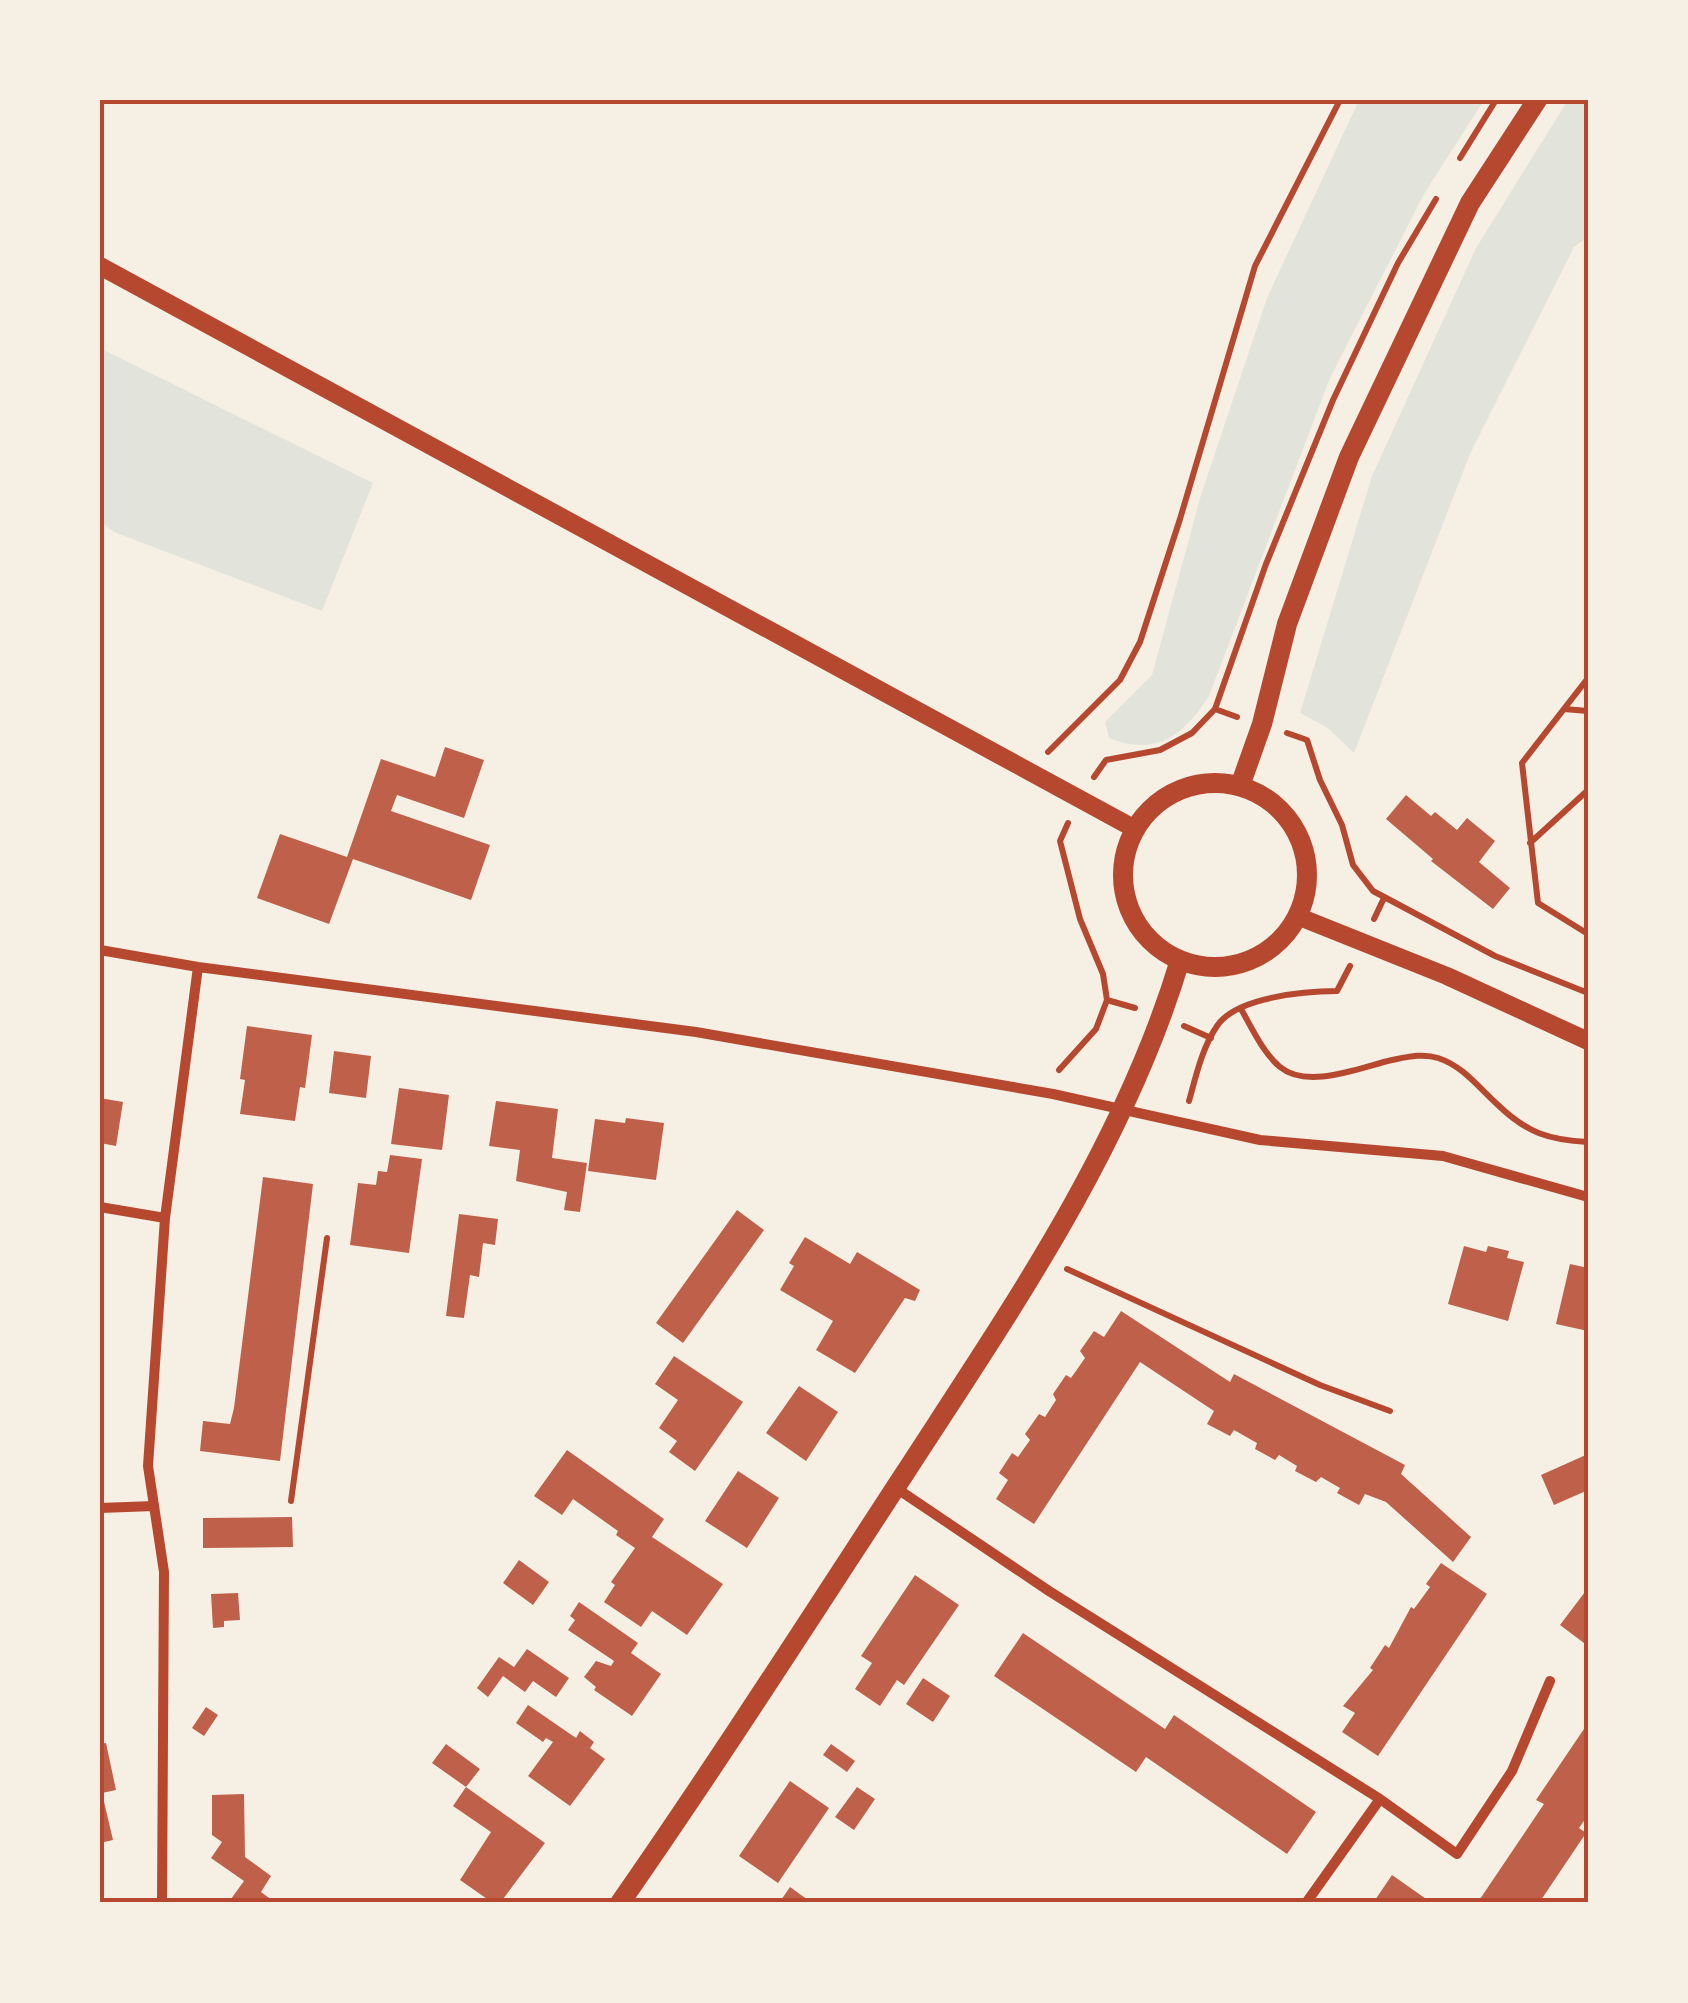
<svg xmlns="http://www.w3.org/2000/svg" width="1688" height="2003" font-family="'Space Grotesk',sans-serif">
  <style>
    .green { fill: #e2e4dc }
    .building { fill: #bf614a }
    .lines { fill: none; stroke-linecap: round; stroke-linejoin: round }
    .path { stroke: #b5482f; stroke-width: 6 }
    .minor { stroke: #b5482f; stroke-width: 10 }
    .tertiary { stroke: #b5482f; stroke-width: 18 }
    .secondary { stroke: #b5482f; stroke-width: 20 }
    .neatline { fill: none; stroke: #b5482f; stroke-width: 4 }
  </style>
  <rect width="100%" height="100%" fill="#f6efe4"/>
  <!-- green -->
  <path class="green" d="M1359,100h125l-60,94 -94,184 -121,318c-25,39 -53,61 -100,42l-4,-16 47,-47 49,-180 66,-197z
    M1568,100h20v137l-14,10 -104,207 -116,299 -26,-25 -28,-15 72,-237 104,-228z
    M100,348l273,135 -51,128 -208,-79 -14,-11z"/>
  <!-- building -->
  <path class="building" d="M445,747l39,13 -20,58 -67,-23 -6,16 99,34 -19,55 -118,-41 -24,65 -72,-26 23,-64 67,23 34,-98 54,18z
    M1406,795l25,21 4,-4 22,18 10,-12 28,23 -16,21 31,26 -17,21 -62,-48 2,-2 -47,-40z
    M247,1026l65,9 -7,53 -5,-1 -5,34 -55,-7 5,-34 -5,-1z
    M334,1051l37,5 -5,42 -37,-5z
    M399,1088l50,7 -7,55 -51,-6z
    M100,1098l23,4 -7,44 -16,-3z
    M496,1101l62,8 -6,49 35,5 -7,49 -16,-2 3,-18 -51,-11 4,-31 -31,-4z
    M626,1118l38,5 -8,57 -68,-9 7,-52 30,4z
    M390,1155l32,4 -13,94 -59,-8 8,-62 18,2 2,-14 9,1z
    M263,1177l50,7 -33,277 -80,-10 3,-30 27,3 4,-16z
    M737,1210l27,20 -81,113 -27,-20z
    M459,1214l39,5 -3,26 -12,-2 -4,34 -9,-2 -6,43 -18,-2z
    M805,1237l45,27 7,-12 63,38 -5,11 -10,-3 -50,75 -39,-23 17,-29 -53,-31 14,-24 -5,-3z
    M1464,1246l22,6 2,-6 21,5 -2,7 17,4 -16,59 -60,-17z
    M1570,1264l18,4v63l-32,-7z
    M1121,1311l109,71 4,-8 171,91 -4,9 70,63 -18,25 -67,-60 -21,-8 -6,11 -22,-12 3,-5 -19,-11 -5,5 -21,-11 2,-5 -18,-11 -4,5 -20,-11 2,-6 -23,-13 -4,6 -23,-12 7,-13 -74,-49 -106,162 -38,-25 12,-19 -9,-7 13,-20 6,4 12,-17 -5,-6 14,-20 6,3 11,-17 -3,-6 13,-19 5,3 14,-20 -5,-7 14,-20 10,6z
    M674,1356l69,46 -48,69 -26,-19 8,-11 -18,-13 19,-28 -23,-16z
    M799,1386l39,26 -32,49 -40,-28z
    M567,1450l97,69 -12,18 71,47 -36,51 -35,-24 -11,16 -37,-25 11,-17 -4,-3 24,-34 -19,-13 2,-4 -45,-32 -11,16 -28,-19z
    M1588,1454v36l-34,15 -13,-30z
    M738,1471l41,27 -32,50 -42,-27z
    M292,1517l1,30 -90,1v-30z
    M519,1560l30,22 -16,23 -30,-22z
    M1441,1563l46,31 -109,162 -36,-24 13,-19 -12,-7 30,-36 -3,-2 15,-23 4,3 22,-41 3,2 16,-22 -4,-3z
    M915,1575l44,30 -55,80 -7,-5 -17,26 -25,-17 17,-26 -11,-7z
    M1588,1588v58l-28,-21z
    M238,1593l2,27 -16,1v6l-11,1 -2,-34z
    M579,1602l59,41 -7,10 30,21 -29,42 -38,-26 2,-3 -12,-10 12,-16 15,5 3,-5 -46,-31 7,-10 -5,-4z
    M1023,1633l142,96 9,-14 142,97 -29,42 -141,-97 -10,15 -142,-96z
    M527,1649l42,29 -13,19 -23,-16 -8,11 -22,-16 -15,21 -11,-9 22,-31 15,10z
    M923,1678l27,18 -17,26 -27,-18z
    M528,1705l48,33 4,-7 14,11 -4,6 15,11 -35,47 -42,-30 25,-34 -7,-4 -3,4 -27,-19z
    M206,1707l12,8 -14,21 -12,-8z
    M1588,1723v92l-9,13 7,5 -47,70h-53l-6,-4 64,-95 -8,-4z
    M106,1743l10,47 -14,3 11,47 -13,3v-99z
    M446,1744l34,25 -14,18 -34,-24z
    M831,1744l24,17 -8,11 -24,-17z
    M790,1781l39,27 -51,75 -39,-27z
    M466,1787l79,56 -45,60h-7l-33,-23 31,-48 -38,-26z
    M857,1787l18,12 -21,31 -19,-13z
    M244,1794l1,63 26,19 -10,16 15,11h-48l16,-22 -33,-23 11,-16 -10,-7v-40z
    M1392,1875l40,28h-59z
    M790,1887l18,13 -3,3h-26z"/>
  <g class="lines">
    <!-- path -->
    <path class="path" d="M1460,158l36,-58
      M1588,678l-66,85 16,140 50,31
      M1215,709l22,8
      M1564,709l24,2
      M1287,733l20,7 13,40 22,45 11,40 20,26 122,65 93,37
      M1048,752l72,-72 20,-38 40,-123 75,-253 85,-166
      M1094,777l12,-17 54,-10 32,-17 23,-24 51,-145 67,-164 65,-137 38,-64
      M1530,843l58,-53
      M1374,919l10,-21
      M1107,1000l28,8
      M1241,1009c11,19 22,44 39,58 28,23 81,0 112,-7 15,-3 31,-7 46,-2 25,8 41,30 60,47 29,28 51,35 90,37
      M1184,1026l27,12
      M1059,1070l37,-41 11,-29 -4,-26 -23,-55 -20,-78 8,-18
      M1189,1101c7,-25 13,-53 28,-75 19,-29 89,-35 120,-35l13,-25
      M1067,1269l253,116 70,26
      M291,1501l36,-263"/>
    <!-- minor -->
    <path class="minor" d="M100,950l98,17 498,65 357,62 207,46 183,16 145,41
      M100,1207l65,11
      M896,1488l153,103 331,208 77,55 55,-83 38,-90
      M100,1508l54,-2
      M162,1903l2,-331 -16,-106 17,-248 33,-251
      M1306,1903l74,-104"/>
    <!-- tertiary -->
    <path class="tertiary" d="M100,266l1035,563
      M1297,916l150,60 141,65"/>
    <!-- secondary -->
    <path class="secondary" d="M1123 875a92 92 0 1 1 184 0a92 92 0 1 1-184 0Z
      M1240,786l22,-62 25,-100 62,-167 121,-254 67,-103
      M620,1903c98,-141 191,-286 285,-430 105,-162 219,-326 275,-513"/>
  </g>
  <!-- border -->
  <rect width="1688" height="2003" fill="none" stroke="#f6efe4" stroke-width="205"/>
  <rect x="102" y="102" width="1484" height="1798" class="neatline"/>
</svg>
